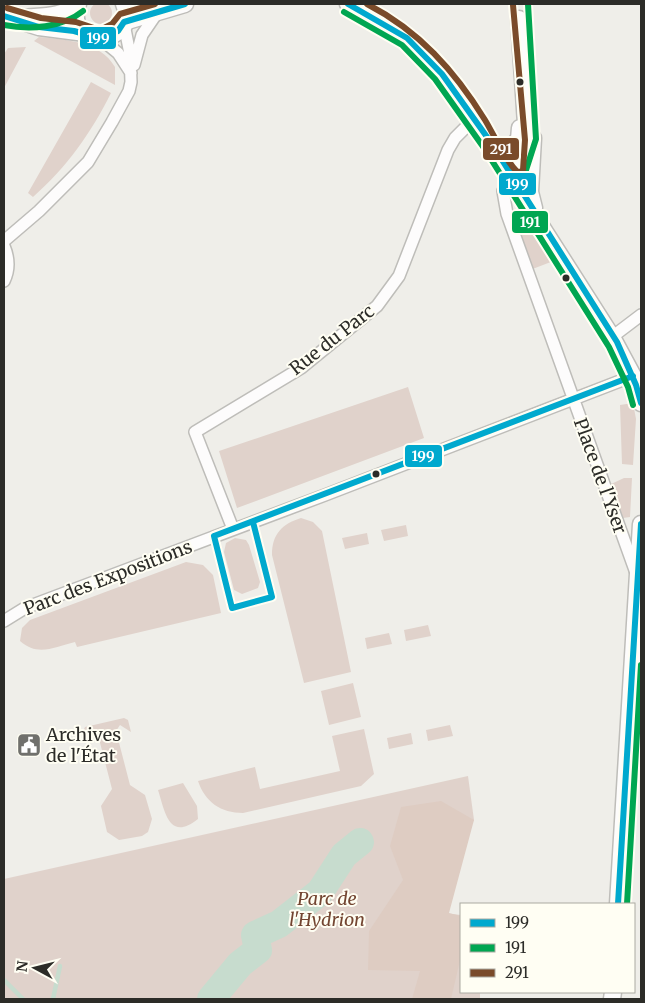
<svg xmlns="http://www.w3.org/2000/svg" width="645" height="1003" font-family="Merriweather,serif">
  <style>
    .green { fill: #e0d2cb }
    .forest { fill: #deccc2 }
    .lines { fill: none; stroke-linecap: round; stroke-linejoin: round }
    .stream { stroke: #c7dcce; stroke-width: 4.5 }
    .river { stroke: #c7dcce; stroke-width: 28 }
    .minor-casing { stroke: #bebdb9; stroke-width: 14 }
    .secondary-casing { stroke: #bebdb9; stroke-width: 19 }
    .minor { stroke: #fdfcfc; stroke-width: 11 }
    .secondary { stroke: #fdfcfc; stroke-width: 16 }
    .bus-1-casing { stroke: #fffef3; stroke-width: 10 }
    .bus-2-casing { stroke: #fffef3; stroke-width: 10 }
    .bus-3-casing { stroke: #fffef3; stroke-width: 10 }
    .bus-1 { stroke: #00a9ce; stroke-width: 6 }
    .bus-2 { stroke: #00a651; stroke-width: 6 }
    .bus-3 { stroke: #7a4b2a; stroke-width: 6 }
    .bus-dot { fill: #2c2c28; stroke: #fffef3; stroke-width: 2 }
    .labels { text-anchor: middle; stroke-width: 4; stroke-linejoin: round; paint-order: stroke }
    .street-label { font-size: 18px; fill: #2c2c28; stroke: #fffef3 }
    .poi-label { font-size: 18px; fill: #2c2c28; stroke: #fffef3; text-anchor: start }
    .park-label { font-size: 18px; font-style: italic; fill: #734531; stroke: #fffef3 }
    .line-badge { stroke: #fffef3; stroke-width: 2 }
    .badge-label { font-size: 14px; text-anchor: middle; font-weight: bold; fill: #fff }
  </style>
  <rect width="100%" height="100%" fill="#efeee9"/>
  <!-- green -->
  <path class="green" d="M90 13a11 11 0 1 1 22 0a11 11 0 1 1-22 0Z
    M39,37c27,3 61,4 76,30v18l-81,-44z
    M26,47l-22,41v-34l4,-6z
    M91,82l20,11c-20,40 -44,74 -78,104l-5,-4z
    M526,213l30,47 -26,10 -17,-51z
    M408,387l16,51 -187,70 -18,-57z
    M633,403l3,16 -3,46 -11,-1 -2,-59z
    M624,478h8l-2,39 -7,1 -14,-33z
    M301,518l12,4 9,9 29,141 -47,11 -32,-128c0,-21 10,-31 29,-37z
    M406,525l2,11 -24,5 -3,-11z
    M367,533l2,11 -24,5 -3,-11z
    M235,538l11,2 3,5 11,37 -2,6 -16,6 -8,-4 -10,-38 2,-9z
    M186,562l17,3 10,10 8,38 -144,34 -2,-5c-21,5 -37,15 -55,-1l2,-13 8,-8z
    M428,625l3,11 -25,5 -2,-11z
    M389,633l3,11 -25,5 -2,-11z
    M353,683l8,34 -32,8 -8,-34z
    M124,718l4,2 3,12 -11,-7 -4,6 14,54 15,10 7,24 -4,13 -6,4 -23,4 -12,-8 -6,-26 11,-17 -14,-54 -6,-4 -6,12 -3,-12 2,-4z
    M450,725l3,11 -25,5 -2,-11z
    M364,729l10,45 -13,12 -118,27c-22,0 -38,-11 -45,-32l57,-14 5,22 80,-18 -8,-35z
    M411,733l2,11 -24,5 -2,-11z
    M468,776l6,44 -56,90 43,5v77h19v7h-476v-120z
    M183,783l14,23 1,13c-29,23 -33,-7 -40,-29z"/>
  <!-- forest -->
  <path class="forest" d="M441,801l33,19 -25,93 12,3v40l-10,43h-39l8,-28 -52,-1 1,-39 34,-51 -13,-34 11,-39z"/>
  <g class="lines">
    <!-- stream -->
    <path class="stream" d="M4,980l19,19
      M53,999l7,-33"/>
    <!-- river -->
    <path class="river" d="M211,999l29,-35 18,-14 -3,-15 24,-11 41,-32 24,-37 16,-13"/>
    <defs>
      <path id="minor" d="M101,39l17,14 13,20
        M134,65l8,-30 15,-22
        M511,178l-8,13 4,23 129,359
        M4,241l35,-30 49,-49 24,-40 17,-31 2,-9 -1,-28 -6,-30
        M4,246c5,12 6,23 0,35
        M612,337l29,-22
        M233,529l-38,-97 106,-64 76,-62 22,-30 49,-126 7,-12 19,-19
        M4,621l21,-13 300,-113 308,-119"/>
      <path id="secondary" d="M78,4c-16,48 64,41 46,0
        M348,4c26,13 51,26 73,47 35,32 64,87 90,127l7,-11 9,-28 -8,-120
        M4,16l35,11 46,6
        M24,18c18,-2 38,-1 53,-13
        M124,22l61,-18
        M533,138l-3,54 4,16
        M489,142l17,11 13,-14 1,-11
        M513,182l99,155 21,39 8,27
        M618,904l23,-380
        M612,999l1,-7"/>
    </defs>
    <!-- minor casing -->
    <use href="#minor" class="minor-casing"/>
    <!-- secondary casing -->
    <use href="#secondary" class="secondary-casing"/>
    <!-- minor -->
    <use href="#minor" class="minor"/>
    <!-- secondary -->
    <use href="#secondary" class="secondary"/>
    <defs>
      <path id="bus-1" d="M348,4l59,34 35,36 50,70 125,198 19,43 5,18
        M4,16l35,11 35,4 27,8 17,-8 6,-9 61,-18
        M214,536l419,-160
        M214,536l18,72 40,-11 -19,-75
        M618,904l23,-380"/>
      <path id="bus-2" d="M344,12l58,33 33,34 49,69 125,199 19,40 5,18
        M4,25c26,5 58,3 79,-14
        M518,183l8,-13 10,-31 -8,-135
        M627,904l14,-239"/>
      <path id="bus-3" d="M367,4c52,27 87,66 118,116 8,13 23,46 34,53l4,-3 2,-30 -12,-135
        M7,8l34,10 35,4 24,8 12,-6 8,-10 35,-10"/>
    </defs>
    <!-- bus-1 casing -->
    <use href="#bus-1" class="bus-1-casing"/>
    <!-- bus-2 casing -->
    <use href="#bus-2" class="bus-2-casing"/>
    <!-- bus-3 casing -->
    <use href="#bus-3" class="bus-3-casing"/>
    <!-- bus-1 -->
    <use href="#bus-1" class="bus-1"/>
    <!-- bus-2 -->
    <use href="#bus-2" class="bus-2"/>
    <!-- bus-3 -->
    <use href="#bus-3" class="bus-3"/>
  </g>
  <!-- icons -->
  <defs>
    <symbol id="civic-square" viewBox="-11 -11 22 22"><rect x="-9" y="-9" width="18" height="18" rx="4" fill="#70706c" stroke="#fffef3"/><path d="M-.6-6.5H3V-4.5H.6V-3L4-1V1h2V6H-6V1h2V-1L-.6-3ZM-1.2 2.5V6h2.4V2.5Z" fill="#fff"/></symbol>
  </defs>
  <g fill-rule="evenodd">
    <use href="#civic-square" x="15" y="731" width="28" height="28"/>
  </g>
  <!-- markers -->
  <g class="bus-dot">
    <circle cx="520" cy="82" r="4.5"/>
    <circle cx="566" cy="278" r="4.5"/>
    <circle cx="376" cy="474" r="4.5"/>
  </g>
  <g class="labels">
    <!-- street labels -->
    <g class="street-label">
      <text transform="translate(332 340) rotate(-38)" y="6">Rue du Parc</text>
      <text transform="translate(600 476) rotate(70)" y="6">Place de l'Yser</text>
      <text transform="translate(108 578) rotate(-21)" y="6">Parc des Expositions</text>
    </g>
    <!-- poi labels -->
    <g class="poi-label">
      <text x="46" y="741">Archives<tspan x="46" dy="21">de l'État</tspan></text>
    </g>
    <!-- park labels -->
    <g class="park-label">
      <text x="327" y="905">Parc de<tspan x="327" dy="21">l'Hydrion</tspan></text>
    </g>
  </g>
  <g class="line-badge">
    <rect x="79" y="26" width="38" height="24" rx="5" fill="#00a9ce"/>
    <rect x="482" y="137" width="38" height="24" rx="5" fill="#7a4b2a"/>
    <rect x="498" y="172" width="39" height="24" rx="5" fill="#00a9ce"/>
    <rect x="511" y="210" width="38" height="24" rx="5" fill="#00a651"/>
    <rect x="404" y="444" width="39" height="24" rx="5" fill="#00a9ce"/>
  </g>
  <g class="badge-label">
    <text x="98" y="43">199</text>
    <text x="501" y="154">291</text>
    <text x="517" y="189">199</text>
    <text x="530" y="227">191</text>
    <text x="423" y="461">199</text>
  </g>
  <!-- border -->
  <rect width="645" height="1003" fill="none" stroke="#2c2c28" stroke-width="10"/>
  <!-- legend -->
  <rect x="460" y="903" width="175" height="90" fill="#fffef3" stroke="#abaaa2"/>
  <rect x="470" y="919" width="25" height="8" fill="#00a9ce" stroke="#abaaa2"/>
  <text x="505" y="928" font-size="15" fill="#2c2c28">199</text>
  <rect x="470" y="944" width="25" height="8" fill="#00a651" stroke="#abaaa2"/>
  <text x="505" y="953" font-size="15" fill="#2c2c28">191</text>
  <rect x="470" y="969" width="25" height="8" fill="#7a4b2a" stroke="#abaaa2"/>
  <text x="505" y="978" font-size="15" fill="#2c2c28">291</text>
  <!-- north arrow -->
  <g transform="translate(35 968) rotate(277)" stroke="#fffef3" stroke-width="4" paint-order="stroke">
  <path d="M0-4L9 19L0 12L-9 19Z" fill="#2c2c28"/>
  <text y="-8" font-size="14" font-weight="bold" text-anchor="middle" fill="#2c2c28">N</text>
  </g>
</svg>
